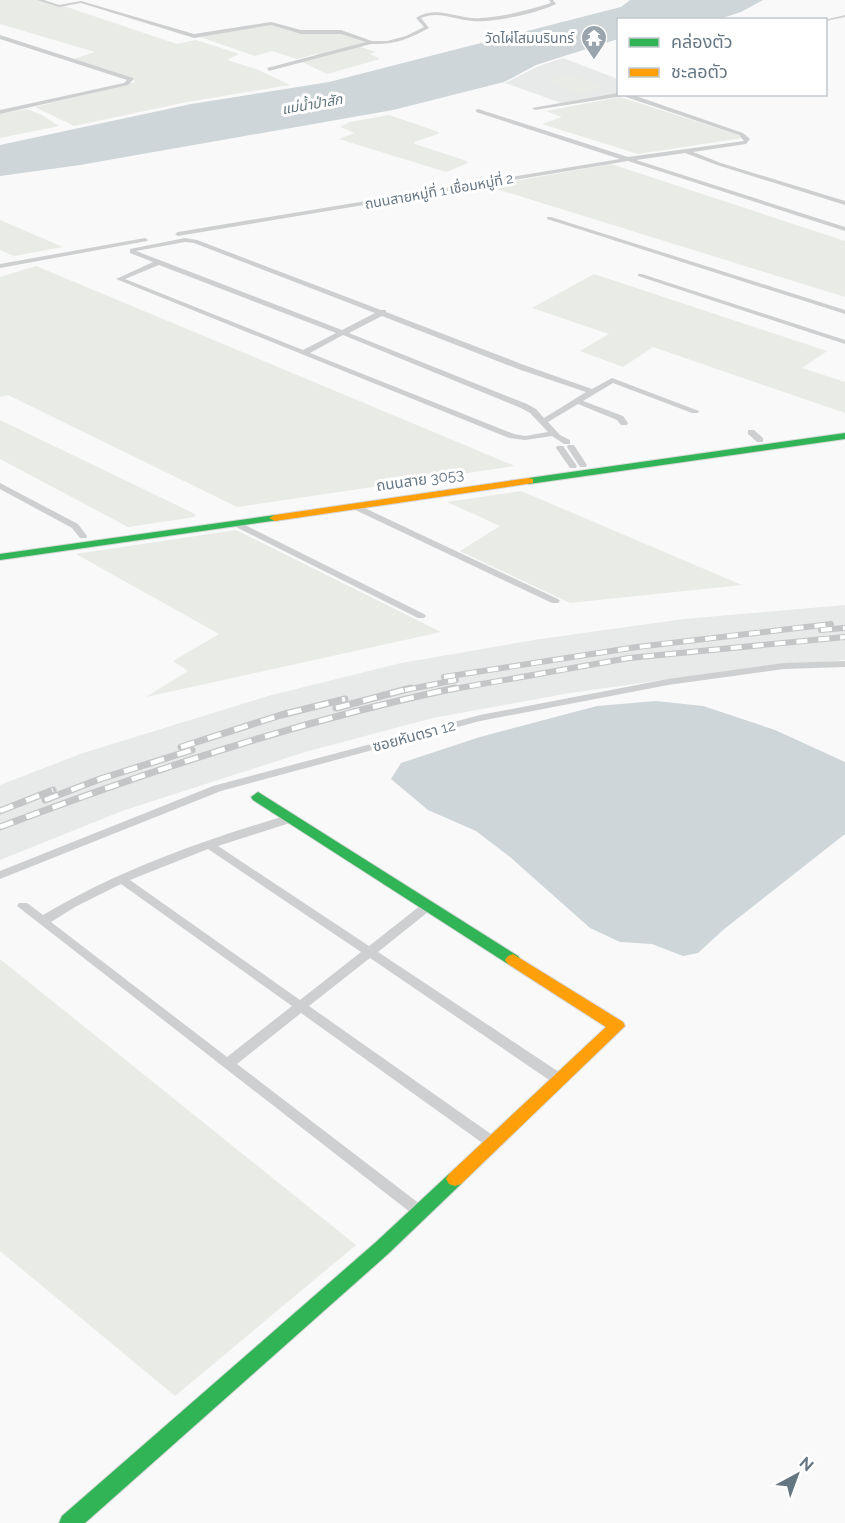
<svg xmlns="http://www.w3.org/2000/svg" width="845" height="1523" font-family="Raleway,'Noto Sans Thai',sans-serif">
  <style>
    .built { fill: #e8e9e9 }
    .green { fill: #e8ebe6 }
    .water { fill: #ced6d9 }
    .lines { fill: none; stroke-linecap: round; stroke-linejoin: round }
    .fast-casing { stroke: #d5d6d7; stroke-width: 2 }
    .slow-casing { stroke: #d5d6d7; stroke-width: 2 }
    .street { fill: #cecfd0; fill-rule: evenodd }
    .fast { fill: #30b455; fill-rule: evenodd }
    .slow { fill: #ff9f0a; fill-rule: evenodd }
    .rail-far1-casing { stroke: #c3c5c6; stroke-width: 6 }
    .rail-casing { stroke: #c3c5c6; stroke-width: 7 }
    .rail-far1 { stroke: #fff; stroke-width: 4; stroke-dasharray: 11; stroke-linecap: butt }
    .rail { stroke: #fff; stroke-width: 4.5; stroke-dasharray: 14; stroke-linecap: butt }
    .labels { text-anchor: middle; stroke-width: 6; stroke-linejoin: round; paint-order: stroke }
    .far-poi-label { font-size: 14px; fill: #657683; stroke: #fff; text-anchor: end }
    .far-water-label { font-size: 14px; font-style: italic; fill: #60757c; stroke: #fff }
    .far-street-label { font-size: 14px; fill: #657683; stroke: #fff }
    .street-label { font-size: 15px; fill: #657683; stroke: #fff }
  </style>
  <rect width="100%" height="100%" fill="#f9f9f9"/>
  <!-- built -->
  <path class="built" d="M563,58l55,21v15l-54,10 -59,-21 34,-17z
    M845,605v55l-131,13 -144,20 -137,25 -128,34 -183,59 -122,49v-75l83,-32 185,-57 133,-33 139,-24 144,-20z"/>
  <!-- green -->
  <path class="green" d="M0,0h36l28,6 113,38 19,-4 43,14 -12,6 29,9 34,16 -103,17 -113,24 -39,-19 93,-23 7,-2 -1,-3 -60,-20 21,-7 -95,-28z
    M268,24l26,8 46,1 27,9 -12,3 21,7 -6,2 10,5 -53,15 -27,-13 18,-6 -2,-1 -19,5 -25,-8 -17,5 -55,-19z
    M570,74l35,13 -24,7 -35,-13z
    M620,97l116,37 6,4 -104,16 -96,-30 20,-7 -16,-6z
    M27,109l15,6 17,11 -59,12v-24z
    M389,115l50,17 -1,2 -24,8 1,2 52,17 1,2 -22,9 -107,-33 16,-6 -15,-6 10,-5z
    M611,164l234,77v56l-358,-111z
    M0,220l63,27 -49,9 -14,-6z
    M36,266l479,200 -278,41 -229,-112 -8,2v-120z
    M594,274l233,77 -25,17 43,14v31l-192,-66 -30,20 -43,-16 29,-17 -77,-26z
    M0,420l195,94v3l-67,10 -128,-68z
    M521,491l221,94 -172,18 -110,-52 40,-25 -53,-24z
    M236,530l205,102 -295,65 42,-26 -15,-10 46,-27 -143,-80z
    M0,959l356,286 -181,151 -175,-145z"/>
  <!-- water -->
  <path class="water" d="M630,0h133l-22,12 -22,7 -101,1v19l-82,26 -32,17 -111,28 -313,55 -80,11v-31l191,-41 138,-22 272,-70 20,-5z
    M656,701l47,5 72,24 70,32v72l-122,96 -25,23 -15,3 -31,-12 -32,-2 -30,-14 -80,-71 -34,-26 -48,-21 -37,-31 10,-16 79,-26 117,-31z"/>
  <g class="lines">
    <defs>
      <path id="fast" d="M845,433v6l-316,45 -5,-3 5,-3z
        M275,515l6,3 -2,2 -279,40v-6z
        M258,792l260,164 3,4 -3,4h-10l-255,-164 -2,-3z
        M455,1172l6,2 3,5 -3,5 -73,70 -303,269h-26l3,-7 314,-274 73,-68z"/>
      <path id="slow" d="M529,478l4,1v4l-258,38 -6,-3 6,-3z
        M513,954l110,68 2,4 -164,158 -6,2 -6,-2 -3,-5 3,-5 157,-147 -98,-63 -3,-4 3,-4z"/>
    </defs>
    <!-- fast casing -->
    <use href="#fast" class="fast-casing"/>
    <!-- slow casing -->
    <use href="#slow" class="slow-casing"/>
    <!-- street -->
    <path class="street" d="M37,0h7l15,5 22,-4 113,33 77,-12 30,8h40l31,11h15l19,-5 18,-9 -8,-9c21,-14 42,2 65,0 23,-1 47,-8 70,-15l-2,-3h4l3,4c-18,9 -63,19 -83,17 -19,-1 -34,-11 -52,-3l8,10c-20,11 -35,17 -58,16l-102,27 -2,-3 99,-26 -25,-8h-40l-30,-9 -77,13 -113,-35 -22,4z
      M845,15v2l-19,4 -2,-1z
      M0,35l133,43 1,1 -6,6 -128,29v-4l124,-27 3,-3 -127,-41z
      M618,93v1h12l113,39 7,6 -4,5 -53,8 28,11 124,38v4l-128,-40 -32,-12 -49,7 209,67v4l-217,-70 -450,75 -3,-2 3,-2 442,-73 -144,-47v-2l2,-1 150,48 116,-16 -5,-6 -116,-39 -88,14 -3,-2z
      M547,217h4l294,93v4l-298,-95z
      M145,238l3,2 -1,1 -147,27v-4z
      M185,238l12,2 184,70h5v2l138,53 68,24 20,-11 87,33 -1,2h-6l-79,-30 -30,18 40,15 5,7 -1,2h-6l-4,-5 -39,-16 -30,18 12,13 10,5v4h-6l-12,-8 -27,4 -16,-2 -393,-159 37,-17 -23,-9v-4zM185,242l9,1 181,70 -33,17 -206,-79zM159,265l177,68 -33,17 -178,-71zM382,316l136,53 68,23 -42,26 -8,-9 -9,-5 -178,-71zM343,335l178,73 9,5 18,19 -23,4 -11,-2 -204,-81z
      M638,274h4l203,66v4l-207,-68z
      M748,430h6l9,8v4h-6l-9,-8z
      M568,445h6l13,20 -1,2h-6l-13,-20z
      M557,446h6l14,20 -1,2h-6l-14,-20z
      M0,483l78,41 9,12 -1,2h-6l-8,-10 -72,-39z
      M354,503l204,96 2,2 -2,2h-6l-201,-95v-4z
      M235,520l189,94 2,2 -2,2h-6l-186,-93 -1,-2z
      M845,661v6l-61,2 -116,16 -188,36 -259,70 -221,88v-8l213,-85 267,-71 188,-36 116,-16z
      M292,814l4,1 1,3 -1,3 -78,25 151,100 56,-44h8l2,3 -2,3 -55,44 187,124 1,4 -1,4 -5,1 -5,-1 -185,-126 -61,48 189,133 2,4 -2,4 -5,1 -5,-1 -187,-134 -64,51 188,144 2,4 -2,4 -5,2 -5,-2 -398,-310 2,-3h8l16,12c78,-46 163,-76 249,-101zM208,849l153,103 -61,48 -170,-120zM121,884l171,122 -65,51 -176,-135 24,-15z"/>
    <!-- fast -->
    <use href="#fast" class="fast"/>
    <!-- slow -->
    <use href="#slow" class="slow"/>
    <defs>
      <path id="rail-far1" d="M821,630l24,-2
        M444,677l193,-30 194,-23
        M405,690l51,-10
        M448,690l181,-32 216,-21"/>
      <path id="rail" d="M336,708l75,-20
        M181,747l100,-32 64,-16
        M45,800l55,-21 92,-29
        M0,811l53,-21
        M0,827c149,-56 299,-106 455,-139"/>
    </defs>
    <!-- rail-far1 casing -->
    <use href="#rail-far1" class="rail-far1-casing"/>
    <!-- rail casing -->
    <use href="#rail" class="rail-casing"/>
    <!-- rail-far1 -->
    <use href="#rail-far1" class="rail-far1"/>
    <!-- rail -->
    <use href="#rail" class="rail"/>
  </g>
  <!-- icons -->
  <defs>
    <symbol id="temple-pin" viewBox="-11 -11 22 30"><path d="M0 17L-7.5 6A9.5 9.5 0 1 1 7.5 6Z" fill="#99a4ac" stroke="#fff"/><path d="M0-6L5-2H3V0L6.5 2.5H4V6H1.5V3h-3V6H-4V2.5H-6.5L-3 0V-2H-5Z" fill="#fff"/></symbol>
  </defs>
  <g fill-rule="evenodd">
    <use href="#temple-pin" x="579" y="23" width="30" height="40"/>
  </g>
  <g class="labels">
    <!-- far-poi labels -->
    <g class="far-poi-label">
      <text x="574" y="43">วัดไผ่โสมนรินทร์</text>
    </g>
    <!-- far-water labels -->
    <g class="far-water-label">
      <text transform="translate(312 104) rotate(-10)" y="5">แม่น้ำป่าสัก</text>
    </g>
    <!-- far-street labels -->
    <g class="far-street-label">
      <text transform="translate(439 191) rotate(-10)" y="5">ถนนสายหมู่ที่ 1 เชื่อมหมู่ที่ 2</text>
    </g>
    <!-- street labels -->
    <g class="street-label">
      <text transform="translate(420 480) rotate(-8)" y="5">ถนนสาย 3053</text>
      <text transform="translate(414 736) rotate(-15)" y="5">ซอยหันตรา 12</text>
    </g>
  </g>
  <!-- legend -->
  <rect x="617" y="18" width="210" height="78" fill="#ffffff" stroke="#c1c8cd" stroke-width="1.5"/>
  <rect x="629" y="38" width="30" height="9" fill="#30b455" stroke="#c1c8cd" stroke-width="1.5"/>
  <text x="671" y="48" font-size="18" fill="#657683">คล่องตัว</text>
  <rect x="629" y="68" width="30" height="9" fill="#ff9f0a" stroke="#c1c8cd" stroke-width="1.5"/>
  <text x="671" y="78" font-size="18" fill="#657683">ชะลอตัว</text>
  <!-- north arrow -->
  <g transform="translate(797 1475) rotate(41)" stroke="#ffffff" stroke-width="4.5" paint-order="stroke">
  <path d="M0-4.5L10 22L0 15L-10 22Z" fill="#657683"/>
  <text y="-9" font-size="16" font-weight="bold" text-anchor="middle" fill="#657683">N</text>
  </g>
</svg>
